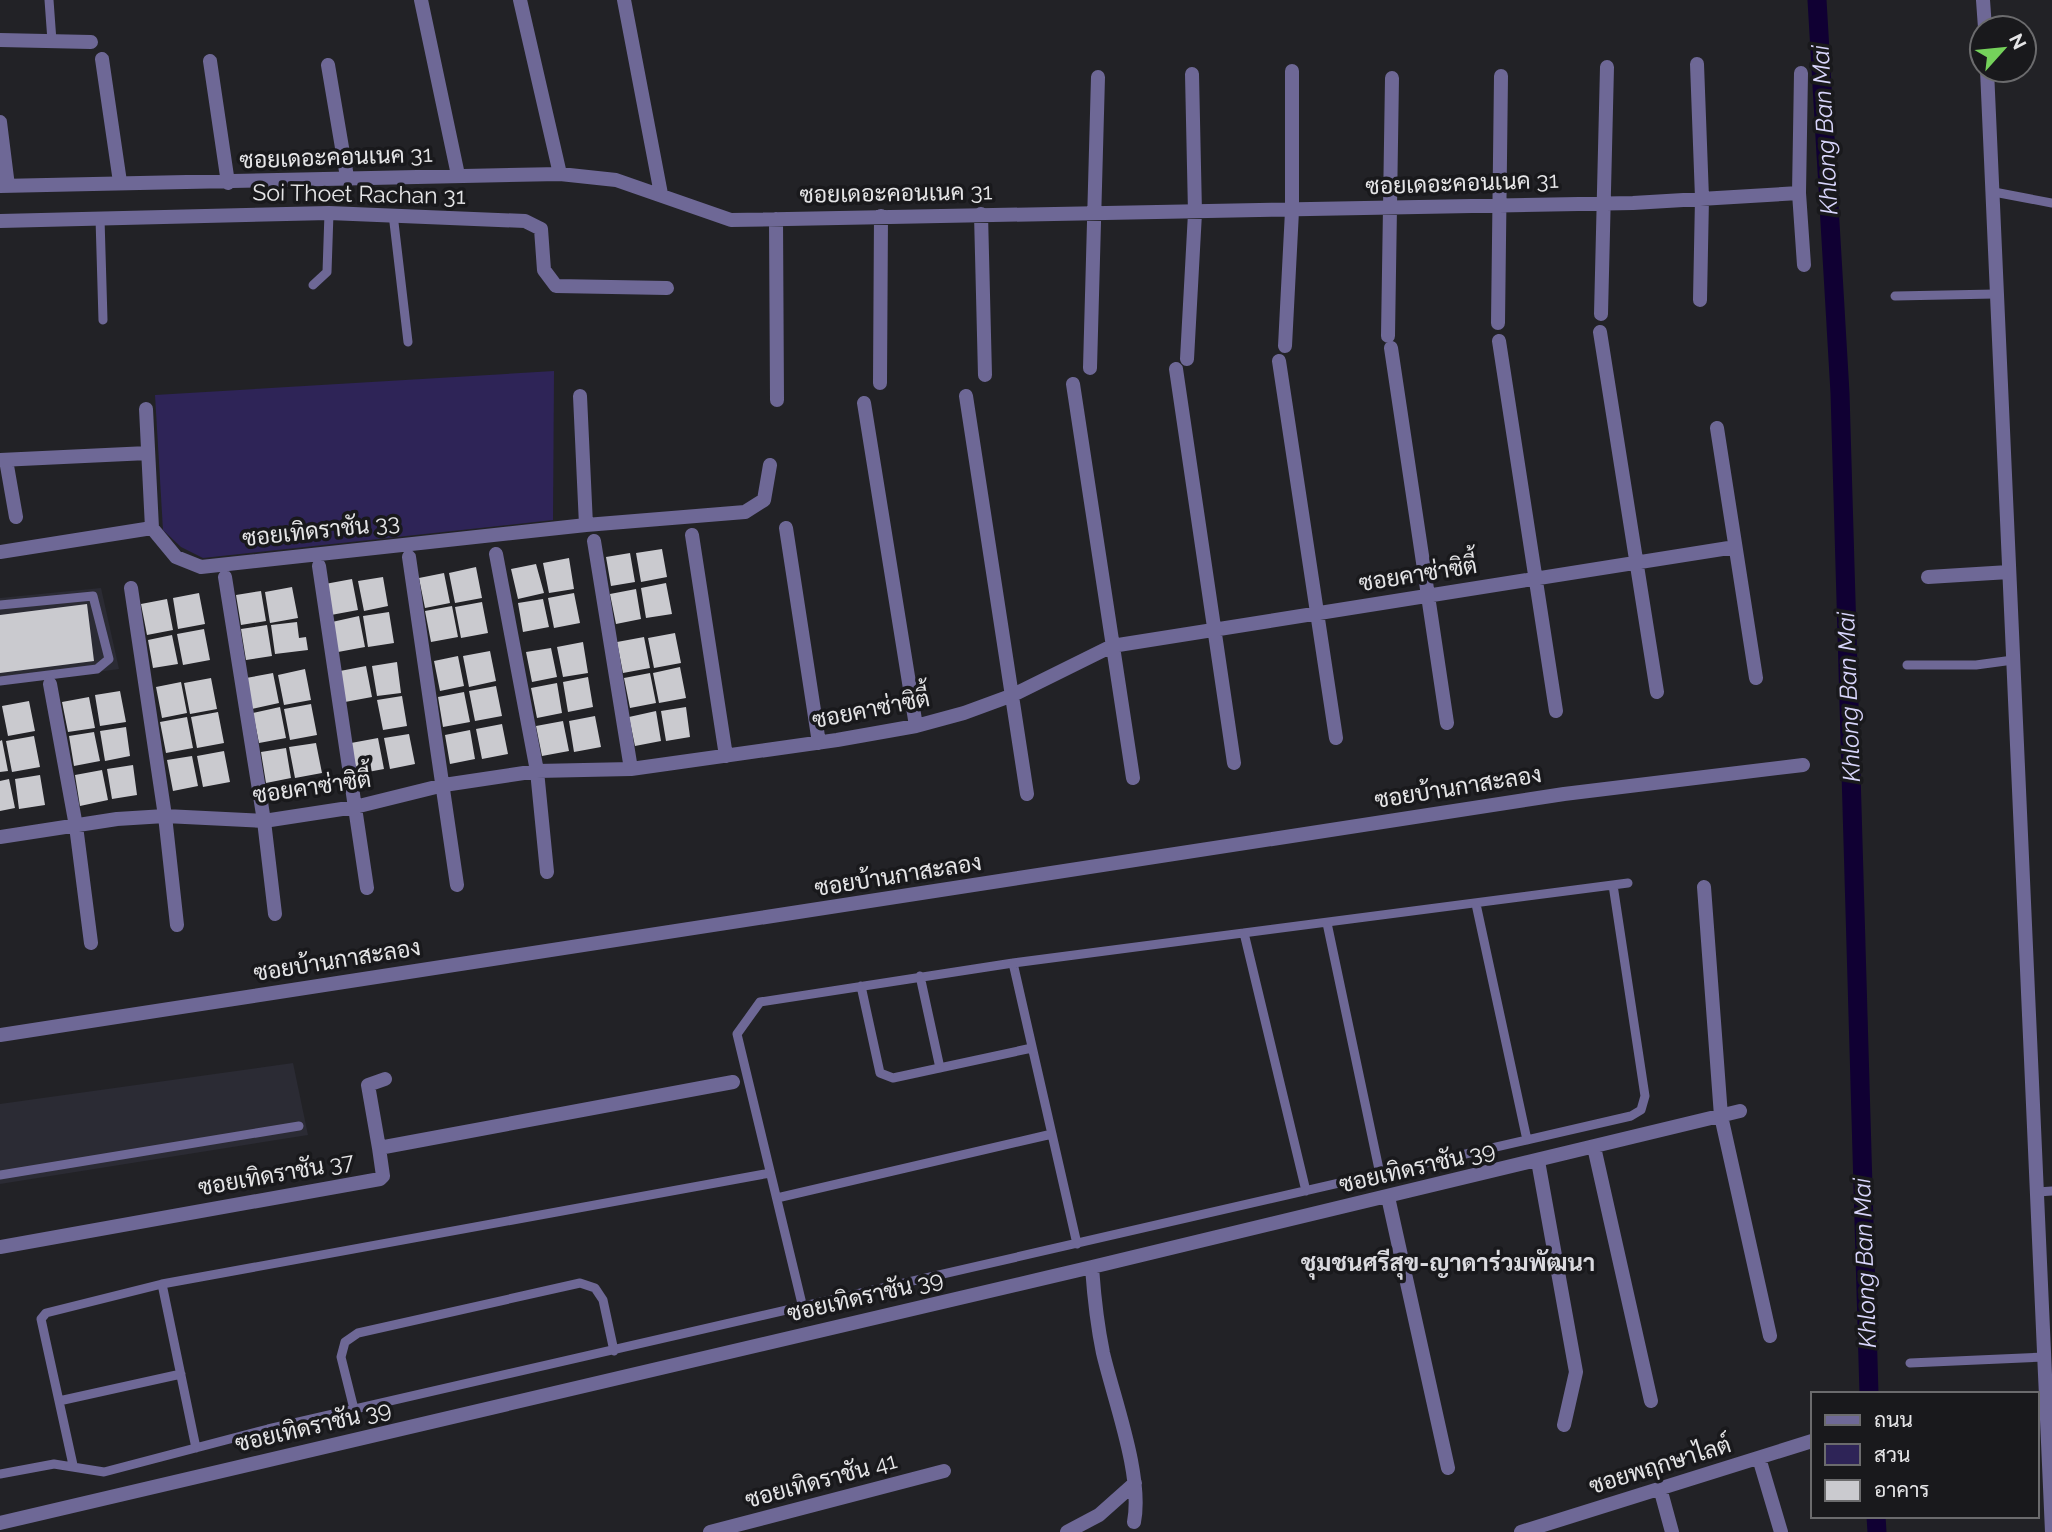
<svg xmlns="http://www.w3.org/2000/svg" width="2052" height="1532" font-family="Raleway,Sarabun,sans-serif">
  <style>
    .built { fill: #2b2b34 }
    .green { fill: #2e2457 }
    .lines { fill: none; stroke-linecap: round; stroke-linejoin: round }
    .canal { stroke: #100033; stroke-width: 19 }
    .building { fill: #cacacf }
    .service { stroke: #6e6896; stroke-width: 9 }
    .minor { stroke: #6e6896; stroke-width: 14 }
    .labels { text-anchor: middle; stroke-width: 7; stroke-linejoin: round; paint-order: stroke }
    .street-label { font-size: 23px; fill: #e5e5e7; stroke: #19191c }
    .water-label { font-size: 24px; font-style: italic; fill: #d9d6fc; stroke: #19191c }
    .neighbourhood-label { font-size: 24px; font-weight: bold; fill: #dadadf; stroke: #19191c }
  </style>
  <rect width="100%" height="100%" fill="#222226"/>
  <!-- built -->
  <path class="built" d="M101,588l18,81 -119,16v-87z
    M293,1063l15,72 -308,49v-80z"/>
  <!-- green -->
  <path class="green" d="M554,371l-1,149 -350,38 -22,-11 -18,-17 -8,-135z"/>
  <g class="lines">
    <!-- canal -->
    <path class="canal" d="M1817,0l23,393 29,1001
      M1876,1516l1,16"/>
  </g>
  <!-- building -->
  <path class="building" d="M662,549l5,28 -26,5 -5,-29z
    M630,553l5,29 -24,4 -5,-29z
    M569,558l5,31 -25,4 -6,-30z
    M536,564l8,29 -26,6 -7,-30z
    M476,567l6,31 -27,5 -6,-30z
    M444,573l6,30 -25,5 -6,-30z
    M383,577l5,29 -24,5 -6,-30z
    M352,579l6,31 -27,5 -6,-31z
    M666,583l6,31 -26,4 -5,-30z
    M292,587l6,31 -28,5 -5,-31z
    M636,589l5,30 -25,5 -6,-30z
    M261,591l5,30 -25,4 -5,-30z
    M199,593l6,31 -27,5 -5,-31z
    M574,593l6,30 -26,5 -6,-30z
    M167,599l6,31 -26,5 -6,-31z
    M543,599l6,28 -26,5 -5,-29z
    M482,602l6,31 -27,5 -6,-31z
    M87,604l7,57 -94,12v-58z
    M452,606l6,31 -27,5 -6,-31z
    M389,612l5,31 -26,4 -5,-31z
    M359,616l6,31 -27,5 -6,-30z
    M297,622l2,16 7,-1 2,13 -33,4 -4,-29z
    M267,625l5,31 -26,4 -5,-31z
    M204,629l6,31 -27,5 -6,-31z
    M675,633l6,30 -27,5 -6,-30z
    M172,635l6,29 -25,4 -5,-28z
    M644,637l6,31 -27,5 -6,-31z
    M583,642l5,31 -25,4 -6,-30z
    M551,648l6,29 -25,5 -6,-30z
    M490,651l6,30 -27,6 -6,-31z
    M458,656l6,30 -24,5 -6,-30z
    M397,662l4,31 -24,3 -5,-30z
    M366,666l6,31 -27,5 -5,-31z
    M680,667l6,31 -27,5 -6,-30z
    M305,669l6,31 -27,5 -6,-30z
    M273,673l6,30 -27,6 -6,-31z
    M650,673l6,30 -26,5 -6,-30z
    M588,677l5,30 -25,5 -5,-30z
    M211,678l6,31 -27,5 -6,-31z
    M181,682l6,31 -25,5 -6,-31z
    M557,683l5,30 -25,5 -6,-30z
    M496,686l6,30 -27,5 -6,-30z
    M120,691l6,31 -26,4 -5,-31z
    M464,692l6,30 -27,5 -5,-30z
    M402,696l5,30 -24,4 -6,-30z
    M89,697l6,31 -27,4 -6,-30z
    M29,701l6,30 -27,5 -6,-30z
    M311,704l6,31 -27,5 -6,-31z
    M280,707l6,31 -27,5 -6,-30z
    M686,707l4,30 -24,4 -5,-30z
    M656,711l5,30 -26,5 -6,-29z
    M218,712l6,31 -27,5 -6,-31z
    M595,716l6,31 -27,5 -5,-31z
    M187,717l6,31 -27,5 -6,-31z
    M563,721l6,30 -27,5 -6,-30z
    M502,724l6,30 -26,5 -6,-30z
    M126,727l4,29 -25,5 -5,-30z
    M470,730l5,29 -25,5 -5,-29z
    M94,732l6,29 -26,5 -5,-30z
    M409,734l6,30 -25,5 -6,-31z
    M34,736l6,31 -28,5 -6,-31z
    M378,738l6,31 -27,5 -6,-31z
    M2,740l6,31 -8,1v-31z
    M316,743l6,30 -27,5 -6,-31z
    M286,748l5,30 -25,5 -5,-31z
    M224,751l6,31 -27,5 -6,-31z
    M192,756l6,30 -25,5 -6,-31z
    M133,765l4,30 -25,4 -5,-30z
    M102,770l6,30 -28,6 -5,-31z
    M40,775l5,30 -26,4 -4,-30z
    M9,779l6,29 -15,3v-30z"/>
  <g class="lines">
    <!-- service -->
    <path class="service" d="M49,0l3,41
      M1994,192l58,11
      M393,214l15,128
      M100,218l3,102
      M313,285l14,-13 2,-59
      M1895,296l100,-2
      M0,605l93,-9 16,63 -12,10 -97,12
      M1907,665h69l37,-5
      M1476,904l51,236
      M1327,923l53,251
      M1244,933l62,258
      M1013,963l64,281
      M920,976l20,92
      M861,986l19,87 13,5 139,-30
      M0,1175l299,-49
      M2038,1192l14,-1
      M777,1198l275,-64
      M162,1284l34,164
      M803,1308l-66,-274 23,-32 253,-39 615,-80
      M1910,1363l134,-6
      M59,1401l122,-27
      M354,1409l-13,-52 4,-15 13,-9 222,-50 15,5 8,12 11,51
      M73,1465l-32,-146 5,-6 116,-29 608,-111
      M0,1474l54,-10 50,8 164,-43 1363,-313 10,-6 4,-14 -32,-211"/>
    <!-- minor -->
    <path class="minor" d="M421,0l37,175
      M520,0l40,174
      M624,0l37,194
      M1983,0l2,28
      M0,40l91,2
      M102,59l18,123
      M210,61l18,122
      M1697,64l5,134 -2,102
      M328,65l19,112
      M1987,70l65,1462
      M1801,73l-2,120 5,72
      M0,122l8,64
      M0,186l560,-12 56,6 115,40 902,-17 166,-10
      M981,214l4,161
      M776,219l1,181
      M0,221l329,-8 196,8 16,8 3,41 12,16 111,2
      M1601,314l6,-247
      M1498,323l3,-247
      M1600,332l57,360
      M1388,336l4,-258
      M1499,341l57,370
      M1285,346l7,-135v-140
      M1391,348l56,375
      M1187,359l8,-146 -3,-139
      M1279,361l57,377
      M1090,368l8,-291
      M1176,369l58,394
      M880,383l1,-167
      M1073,384l60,394
      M580,396l6,129
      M966,396l61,398
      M864,403l52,323
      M146,409l6,119 24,29 25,10 385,-42 159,-13 19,-12 6,-35
      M1717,428l39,250
      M0,460l148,-7
      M6,460l10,57
      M786,528l33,215
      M692,535l34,221
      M594,541l37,228
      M0,552l152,-24
      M496,554l41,217 10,101
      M409,557l48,328
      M319,566l48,322
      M225,577l39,244 11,93
      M1928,577l81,-5
      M131,588l34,228 12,109
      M50,684l26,142 15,117
      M0,837l117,-18 48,-3 99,5 91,-14 89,-22 93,-14 94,-2 206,-29 79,-14 48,-13 49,-18 99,-49 623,-99
      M1704,887l17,229 49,220
      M0,1035l1564,-241 239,-29
      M1594,1147l57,254
      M379,1148l-11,-63 17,-6
      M1538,1161l38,211 -12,53
      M1388,1197l60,271
      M0,1247l380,-68 3,-3 -4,-28 354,-66
      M1092,1267c2,29 5,57 11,86 11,47 40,123 31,169
      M1759,1458l22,74
      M1660,1488l12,44
      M0,1523l1092,-256 648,-156
      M710,1532l234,-61
      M1067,1532l32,-17 36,-32
      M1521,1532l291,-91"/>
  </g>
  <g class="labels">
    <!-- street labels -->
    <g class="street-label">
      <text transform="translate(336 157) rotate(-2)" y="8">ซอยเดอะคอนเนค 31</text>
      <text transform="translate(1462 183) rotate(-2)" y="8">ซอยเดอะคอนเนค 31</text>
      <text transform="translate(896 193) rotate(-1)" y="8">ซอยเดอะคอนเนค 31</text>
      <text transform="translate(359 194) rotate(1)" y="8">Soi Thoet Rachan 31</text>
      <text transform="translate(321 530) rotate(-6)" y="8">ซอยเทิดราชัน 33</text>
      <text transform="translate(1418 574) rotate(-9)" y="8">ซอยคาซ่าซิตี้</text>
      <text transform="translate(871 709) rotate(-11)" y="8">ซอยคาซ่าซิตี้</text>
      <text transform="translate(312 787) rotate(-8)" y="8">ซอยคาซ่าซิตี้</text>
      <text transform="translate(1458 787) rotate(-9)" y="8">ซอยบ้านกาสะลอง</text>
      <text transform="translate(898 875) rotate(-9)" y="8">ซอยบ้านกาสะลอง</text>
      <text transform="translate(337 960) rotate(-9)" y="8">ซอยบ้านกาสะลอง</text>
      <text transform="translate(1417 1167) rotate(-13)" y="8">ซอยเทิดราชัน 39</text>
      <text transform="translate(276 1174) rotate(-10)" y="8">ซอยเทิดราชัน 37</text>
      <text transform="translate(865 1296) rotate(-13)" y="8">ซอยเทิดราชัน 39</text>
      <text transform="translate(313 1426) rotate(-13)" y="8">ซอยเทิดราชัน 39</text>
      <text transform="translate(1660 1465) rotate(-17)" y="8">ซอยพฤกษาไลต์</text>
      <text transform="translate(821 1480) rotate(-15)" y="8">ซอยเทิดราชัน 41</text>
    </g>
    <!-- water labels -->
    <g class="water-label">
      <text transform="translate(1825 130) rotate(-93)" y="8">Khlong Ban Mai</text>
      <text transform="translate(1849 697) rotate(-92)" y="8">Khlong Ban Mai</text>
      <text transform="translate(1865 1263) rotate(-92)" y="8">Khlong Ban Mai</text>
    </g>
    <!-- neighbourhood labels -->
    <g class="neighbourhood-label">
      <text x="1448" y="1271">ชุมชนศรีสุข-ญาดาร่วมพัฒนา</text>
    </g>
  </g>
  <!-- legend -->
  <rect x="1811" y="1392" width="228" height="126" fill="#19191c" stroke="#6b6b6d" stroke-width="2"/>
  <rect x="1825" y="1415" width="35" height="10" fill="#6e6896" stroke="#6b6b6d" stroke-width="2"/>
  <text x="1874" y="1427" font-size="21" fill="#e5e5e7">ถนน</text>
  <rect x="1825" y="1444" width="35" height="21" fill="#2e2457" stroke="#6b6b6d" stroke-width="2"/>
  <text x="1874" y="1462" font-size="21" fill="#e5e5e7">สวน</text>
  <rect x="1825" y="1480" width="35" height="21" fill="#cacacf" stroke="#6b6b6d" stroke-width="2"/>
  <text x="1874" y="1497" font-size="21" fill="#e5e5e7">อาคาร</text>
  <!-- north arrow -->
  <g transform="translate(2003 49) rotate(63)"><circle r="33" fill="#19191c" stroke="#6b6b6d" stroke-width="2"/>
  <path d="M0-5L12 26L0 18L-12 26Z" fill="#75d25b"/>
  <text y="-10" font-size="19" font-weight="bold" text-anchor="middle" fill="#e5e5e7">N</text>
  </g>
</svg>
